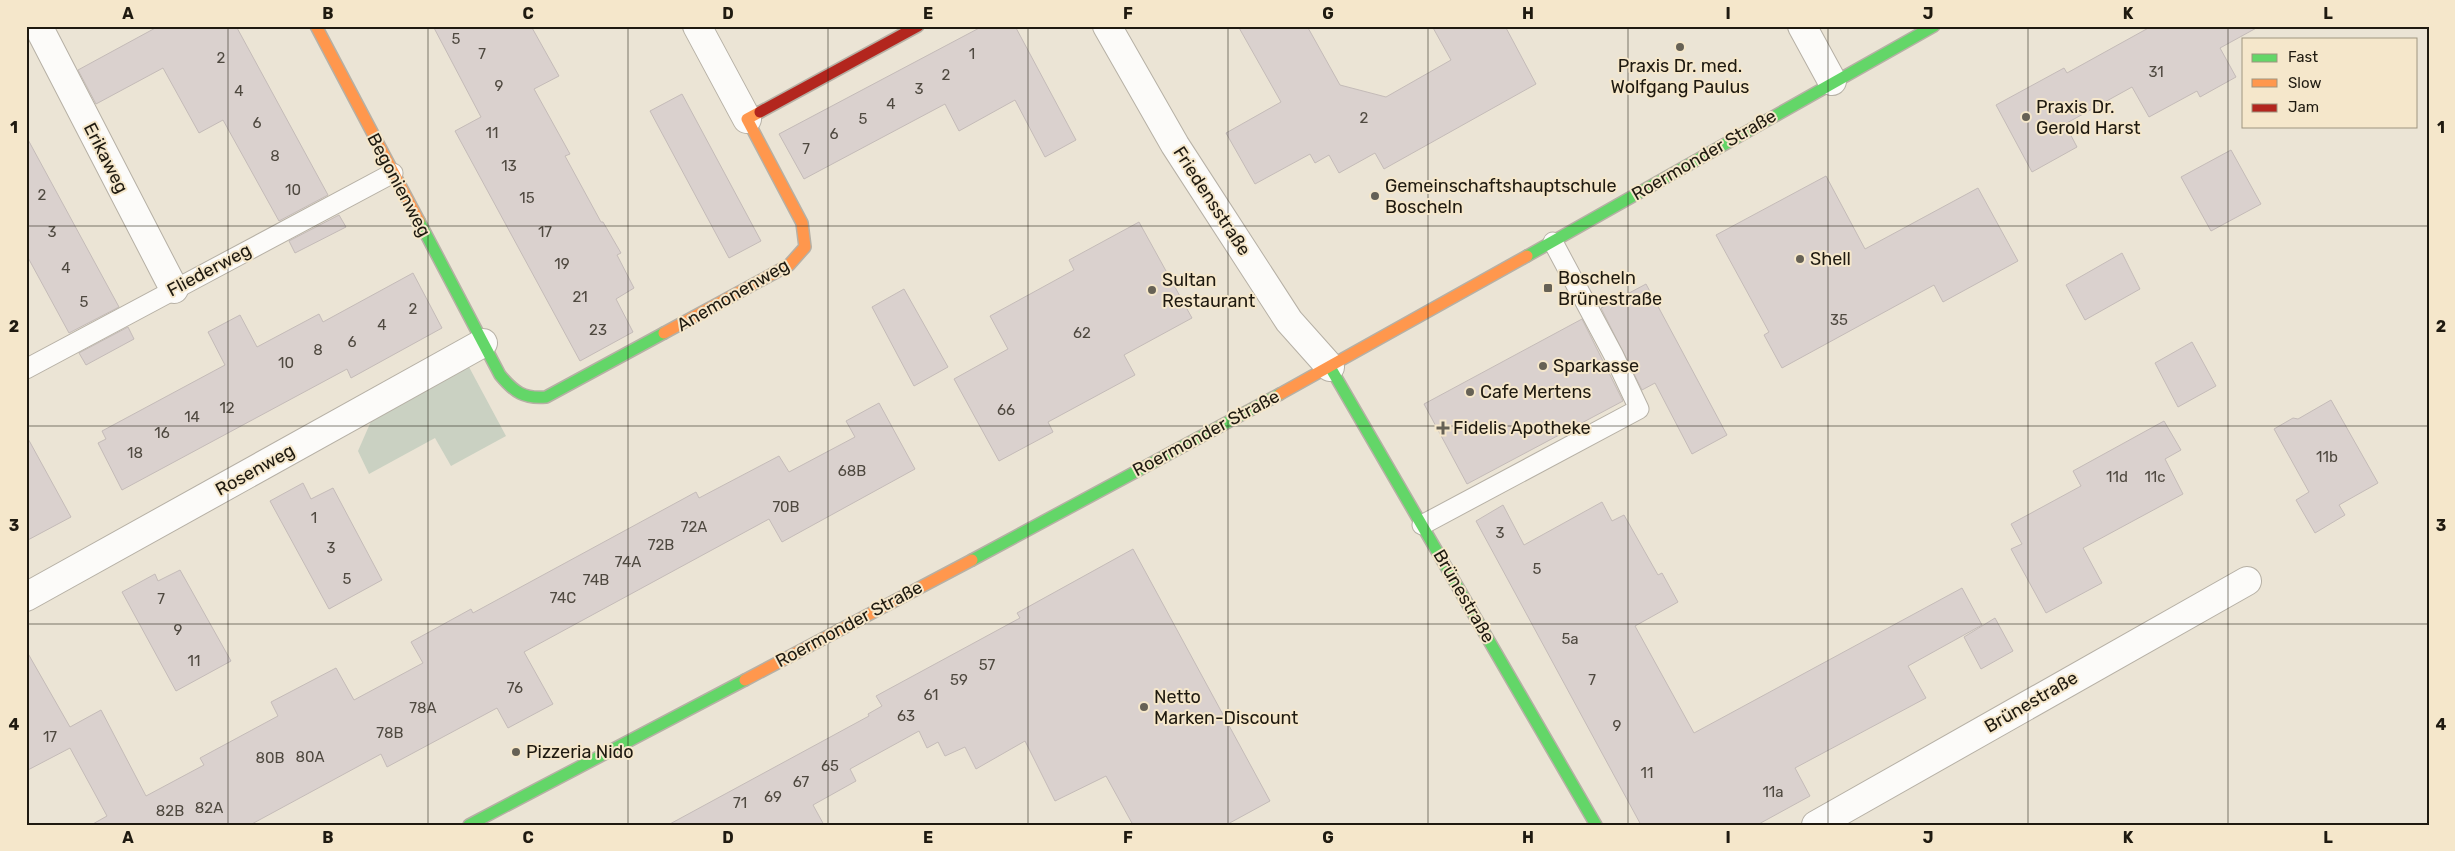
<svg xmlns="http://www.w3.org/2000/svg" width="2455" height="851" font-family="Rubik,sans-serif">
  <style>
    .green { fill: #cad1c2 }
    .building { fill: #dad1ce; stroke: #c4bbb8 }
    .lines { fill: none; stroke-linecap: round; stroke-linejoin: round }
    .lane-casing { stroke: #b6b0a5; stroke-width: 21 }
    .street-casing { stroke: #b6b0a5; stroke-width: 30 }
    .fast-casing { stroke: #b6b0a5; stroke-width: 14 }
    .slow-casing { stroke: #b6b0a5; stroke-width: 14 }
    .jam-casing { stroke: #b6b0a5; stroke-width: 14 }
    .lane { stroke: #fcfbf9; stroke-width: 19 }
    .street { stroke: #fcfbf9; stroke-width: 28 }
    .fast { stroke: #63d668; stroke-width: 11 }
    .slow { stroke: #ff974d; stroke-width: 11 }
    .jam { stroke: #b3261e; stroke-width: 11 }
    .grid { fill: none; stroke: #1f1a10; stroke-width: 1; stroke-opacity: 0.55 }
    .poi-dot { fill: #666155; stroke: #f5e7cb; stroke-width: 2 }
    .labels { text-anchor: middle; stroke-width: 4; stroke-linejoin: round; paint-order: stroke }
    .number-label { font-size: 15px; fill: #4f4940 }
    .poi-label { font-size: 18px; fill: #1f1a10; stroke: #f5e7cb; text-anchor: start }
    .street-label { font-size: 18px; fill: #1f1a10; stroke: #f5e7cb }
    .neatline { fill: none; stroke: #1f1a10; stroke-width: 2 }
    .grid-label { font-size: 16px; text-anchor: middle; font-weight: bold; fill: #1f1a10 }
  </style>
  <rect width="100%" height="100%" fill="#ebe4d5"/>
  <!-- green -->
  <path class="green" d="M469,367l37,69 -55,30 -16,-28 -66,36 -11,-23 14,-32z"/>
  <!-- building -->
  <path class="building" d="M159,26h77l92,169 -49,26 -56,-101 -24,13 -36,-65 -67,36 -18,-34z
    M433,26h98l28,50 -25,13 36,65 -5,2 36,66h2l18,31 -4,2 17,33 -18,11 17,33 -53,29 -125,-230 26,-14z
    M983,26h32l61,114 -31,17 -30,-57 -56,31 -14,-27 -141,75 -25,-45z
    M1238,26h69l33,59 46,12 65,-37 -19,-34h73l31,58 -152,85 -9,-16 -36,20 -10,-18 -14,8 -5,-9 -55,30 -29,-51 55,-31z
    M2152,26h108l-40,22 16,29 -36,20 -3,-6 -48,26 -17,-30 -67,37 12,23 -45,25 -36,-67 68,-37 3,5z
    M682,94l79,147 -32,17 -79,-147z
    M26,136l93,171 -50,26 -43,-79z
    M2231,150l30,54 -50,27 -30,-54z
    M1826,176l39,73 113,-61 40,73 -75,41 -9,-17 -152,83 -18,-33 5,-3 -53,-97z
    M339,215l7,12 -51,26 -6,-12z
    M1139,222l53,96 -68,37 11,20 -87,47 5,10 -54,29 -45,-82 54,-30 -18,-33 84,-46 -5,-10z
    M2122,253l18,36 -55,31 -19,-35z
    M413,273l29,55 -91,50 -4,-9 -225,121 -24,-47 8,-4 -4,-8 123,-66 -17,-33 32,-17 17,32 62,-33 4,8z
    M1646,284l81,151 -35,19 -37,-71 -13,7 -41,-82z
    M904,289l44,78 -34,19 -42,-79z
    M1582,319l41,82 -156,83 -43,-80z
    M128,327l6,12 -48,26 -7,-12z
    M2192,342l24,44 -38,21 -23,-44z
    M2331,400l47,83 -39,22 6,10 -30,18 -19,-33 13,-8 -35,-63 19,-11 5,1z
    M879,403l36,66 -133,73 -13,-23 -245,133 29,52 -45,24 -11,-20 -110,59 -6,-13 -131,71h-159l16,-9 -37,-68 -44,23v-121l44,77 31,-17 45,86 58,-31 -4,-7 78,-42 -7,-14 65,-34 18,32 69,-37 -12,-21 60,-33 2,4 223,-121 3,6 80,-42 10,16 66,-35 -9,-16z
    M2164,421l17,29 -16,9 18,35 -100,54 19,35 -56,30 -35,-64 11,-5 -11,-20 70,-38 -8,-15z
    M26,435l45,82 -45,24z
    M303,483l8,16 22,-11 49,92 -53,29 -59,-108z
    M1602,502l10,19 12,-6 34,60 4,-2 16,29 -43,24 59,107 268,-145 20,37 -74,41 18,32 -131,70 15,28 -53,29h-116l-165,-304 27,-16 21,40z
    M1133,549l137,252 -44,24h-93l-27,-49 -51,25 -30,-60 -49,28 -11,-22 -20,9 -7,-14 -11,6 -8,-17 -69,38 6,12 -43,24 11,20h-156l201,-109 -1,-2 14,-8 -6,-10 144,-78 -3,-5z
    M180,570l51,91 -55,30 -54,-99 33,-18 3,7z
    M1995,618l18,33 -32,18 -17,-32z"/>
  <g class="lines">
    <defs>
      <path id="lane" d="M26,369l367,-196
        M1422,525l217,-116 -25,-53 -61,-114"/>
      <path id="street" d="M38,26l136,263
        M697,26l50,93
        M1107,26l68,119 114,176 41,46
        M1802,26l30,55
        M26,597l457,-254
        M1816,825l431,-244"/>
      <path id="fast" d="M419,221l81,154c14,17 24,24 46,22l118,-64
        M1527,256l407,-230
        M1330,367l266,458
        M972,560l308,-166
        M469,825l276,-145"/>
      <path id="slow" d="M316,26l103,195
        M664,333l125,-68 16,-18 -3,-24 -55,-104 13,-7
        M1280,394l247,-138
        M745,680l227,-120"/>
      <path id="jam" d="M760,112l158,-86"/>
    </defs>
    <!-- lane casing -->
    <use href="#lane" class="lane-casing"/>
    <!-- street casing -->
    <use href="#street" class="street-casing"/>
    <!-- fast casing -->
    <use href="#fast" class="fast-casing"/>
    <!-- slow casing -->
    <use href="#slow" class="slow-casing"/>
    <!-- jam casing -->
    <use href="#jam" class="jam-casing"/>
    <!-- lane -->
    <use href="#lane" class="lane"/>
    <!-- street -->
    <use href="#street" class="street"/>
    <!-- fast -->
    <use href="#fast" class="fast"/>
    <!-- slow -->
    <use href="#slow" class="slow"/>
    <!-- jam -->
    <use href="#jam" class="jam"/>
  </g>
  <!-- grid -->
  <path class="grid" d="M228,26v799M428,26v799M628,26v799M828,26v799M1028,26v799M1228,26v799M1428,26v799M1628,26v799M1828,26v799M2028,26v799M2228,26v799M26,226h2403M26,426h2403M26,624h2403"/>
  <!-- markers -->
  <g class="poi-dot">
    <circle cx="1680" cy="47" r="5"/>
    <circle cx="2026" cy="117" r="5"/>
    <circle cx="1375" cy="196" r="5"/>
    <circle cx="1800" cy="259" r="5"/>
    <rect x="1543" y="283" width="10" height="10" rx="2.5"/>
    <circle cx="1152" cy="290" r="5"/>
    <circle cx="1543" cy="366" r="5"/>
    <circle cx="1470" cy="392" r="5"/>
    <path d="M1440.5 420.5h5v5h5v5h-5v5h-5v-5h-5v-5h5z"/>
    <circle cx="1144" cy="707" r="5"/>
    <circle cx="516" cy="752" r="5"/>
  </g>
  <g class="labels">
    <!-- number labels -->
    <g class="number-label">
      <text x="456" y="44">5</text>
      <text x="482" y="59">7</text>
      <text x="972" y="59">1</text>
      <text x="221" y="63">2</text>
      <text x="2156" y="77">31</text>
      <text x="946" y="80">2</text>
      <text x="499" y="91">9</text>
      <text x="919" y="94">3</text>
      <text x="239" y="96">4</text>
      <text x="891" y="109">4</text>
      <text x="1364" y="123">2</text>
      <text x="863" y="124">5</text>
      <text x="257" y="128">6</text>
      <text x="492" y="138">11</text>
      <text x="834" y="139">6</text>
      <text x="806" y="154">7</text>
      <text x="275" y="161">8</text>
      <text x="509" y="171">13</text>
      <text x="293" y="195">10</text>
      <text x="42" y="200">2</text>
      <text x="527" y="203">15</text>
      <text x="52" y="237">3</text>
      <text x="545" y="237">17</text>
      <text x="562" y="269">19</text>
      <text x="66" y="273">4</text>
      <text x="580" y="302">21</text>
      <text x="84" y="307">5</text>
      <text x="413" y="314">2</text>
      <text x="1839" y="325">35</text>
      <text x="382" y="330">4</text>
      <text x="598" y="335">23</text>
      <text x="1082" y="338">62</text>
      <text x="352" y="347">6</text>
      <text x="318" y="355">8</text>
      <text x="286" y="368">10</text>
      <text x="227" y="413">12</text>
      <text x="1006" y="415">66</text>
      <text x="192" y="422">14</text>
      <text x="162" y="438">16</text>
      <text x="135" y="458">18</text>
      <text x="2327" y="462">11b</text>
      <text x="852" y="476">68B</text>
      <text x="2117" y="482">11d</text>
      <text x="2155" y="482">11c</text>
      <text x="786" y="512">70B</text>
      <text x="314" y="523">1</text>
      <text x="694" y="532">72A</text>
      <text x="1500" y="538">3</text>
      <text x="661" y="550">72B</text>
      <text x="331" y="553">3</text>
      <text x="628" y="567">74A</text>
      <text x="1537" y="574">5</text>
      <text x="347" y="584">5</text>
      <text x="596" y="585">74B</text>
      <text x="563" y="603">74C</text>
      <text x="161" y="604">7</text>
      <text x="178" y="635">9</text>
      <text x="1570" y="644">5a</text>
      <text x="194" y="666">11</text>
      <text x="987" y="670">57</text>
      <text x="959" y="685">59</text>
      <text x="1592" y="685">7</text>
      <text x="515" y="693">76</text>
      <text x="931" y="700">61</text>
      <text x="423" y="713">78A</text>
      <text x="906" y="721">63</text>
      <text x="1617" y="731">9</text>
      <text x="390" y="738">78B</text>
      <text x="50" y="742">17</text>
      <text x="310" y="762">80A</text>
      <text x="270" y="763">80B</text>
      <text x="830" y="771">65</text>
      <text x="1647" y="778">11</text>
      <text x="801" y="787">67</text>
      <text x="1773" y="797">11a</text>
      <text x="773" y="802">69</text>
      <text x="740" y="808">71</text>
      <text x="209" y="813">82A</text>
      <text x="170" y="816">82B</text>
    </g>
    <!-- poi labels -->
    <g class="poi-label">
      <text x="1680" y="72" text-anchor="middle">Praxis Dr. med.<tspan x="1680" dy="21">Wolfgang Paulus</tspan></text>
      <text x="2036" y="113">Praxis Dr.<tspan x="2036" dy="21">Gerold Harst</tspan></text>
      <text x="1385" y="192">Gemeinschaftshauptschule<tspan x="1385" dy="21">Boscheln</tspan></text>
      <text x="1810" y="265">Shell</text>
      <text x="1558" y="284">Boscheln<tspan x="1558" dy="21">Brünestraße</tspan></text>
      <text x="1162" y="286">Sultan<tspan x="1162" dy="21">Restaurant</tspan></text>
      <text x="1553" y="372">Sparkasse</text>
      <text x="1480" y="398">Cafe Mertens</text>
      <text x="1453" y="434">Fidelis Apotheke</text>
      <text x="1154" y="703">Netto<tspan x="1154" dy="21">Marken-Discount</tspan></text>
      <text x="526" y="758">Pizzeria Nido</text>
    </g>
    <!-- street labels -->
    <g class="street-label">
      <text transform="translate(1704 155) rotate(-30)" y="6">Roermonder Straße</text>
      <text transform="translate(106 158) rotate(63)" y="6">Erikaweg</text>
      <text transform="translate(399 185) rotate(62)" y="6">Begonienweg</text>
      <text transform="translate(1212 201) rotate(57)" y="6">Friedensstraße</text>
      <text transform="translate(209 270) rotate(-28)" y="6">Fliederweg</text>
      <text transform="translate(733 295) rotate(-30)" y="6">Anemonenweg</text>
      <text transform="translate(1206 433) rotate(-28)" y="6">Roermonder Straße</text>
      <text transform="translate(255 470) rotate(-29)" y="6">Rosenweg</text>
      <text transform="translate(1464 596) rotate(60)" y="6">Brünestraße</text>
      <text transform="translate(849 624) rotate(-28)" y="6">Roermonder Straße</text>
      <text transform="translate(2031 702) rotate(-30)" y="6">Brünestraße</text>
    </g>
  </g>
  <!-- border -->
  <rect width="2455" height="851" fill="none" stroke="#f5e7cb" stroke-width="55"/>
  <!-- legend -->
  <rect x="2242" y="38" width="175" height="90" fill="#f5e7cb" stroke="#9f9580"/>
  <rect x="2252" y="54" width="25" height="8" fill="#63d668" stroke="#9f9580"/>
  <text x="2288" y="62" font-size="15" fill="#1f1a10">Fast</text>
  <rect x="2252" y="79" width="25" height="8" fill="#ff974d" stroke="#9f9580"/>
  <text x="2288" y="88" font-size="15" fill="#1f1a10">Slow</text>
  <rect x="2252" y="104" width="25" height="8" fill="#b3261e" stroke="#9f9580"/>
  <text x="2288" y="112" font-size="15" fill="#1f1a10">Jam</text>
  <rect x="28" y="28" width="2400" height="796" class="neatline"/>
  <g class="grid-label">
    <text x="128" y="19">A</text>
    <text x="328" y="19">B</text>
    <text x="528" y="19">C</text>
    <text x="728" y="19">D</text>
    <text x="928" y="19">E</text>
    <text x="1128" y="19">F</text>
    <text x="1328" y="19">G</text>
    <text x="1528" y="19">H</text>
    <text x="1728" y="19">I</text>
    <text x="1928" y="19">J</text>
    <text x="2128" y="19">K</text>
    <text x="2328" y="19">L</text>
    <text x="14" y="133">1</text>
    <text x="2441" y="133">1</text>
    <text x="14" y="332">2</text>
    <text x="2441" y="332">2</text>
    <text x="14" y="531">3</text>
    <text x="2441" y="531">3</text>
    <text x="14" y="730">4</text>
    <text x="2441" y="730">4</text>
    <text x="128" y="843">A</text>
    <text x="328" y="843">B</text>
    <text x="528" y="843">C</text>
    <text x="728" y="843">D</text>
    <text x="928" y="843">E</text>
    <text x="1128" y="843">F</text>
    <text x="1328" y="843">G</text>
    <text x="1528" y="843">H</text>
    <text x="1728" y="843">I</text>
    <text x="1928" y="843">J</text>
    <text x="2128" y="843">K</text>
    <text x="2328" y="843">L</text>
  </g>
</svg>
